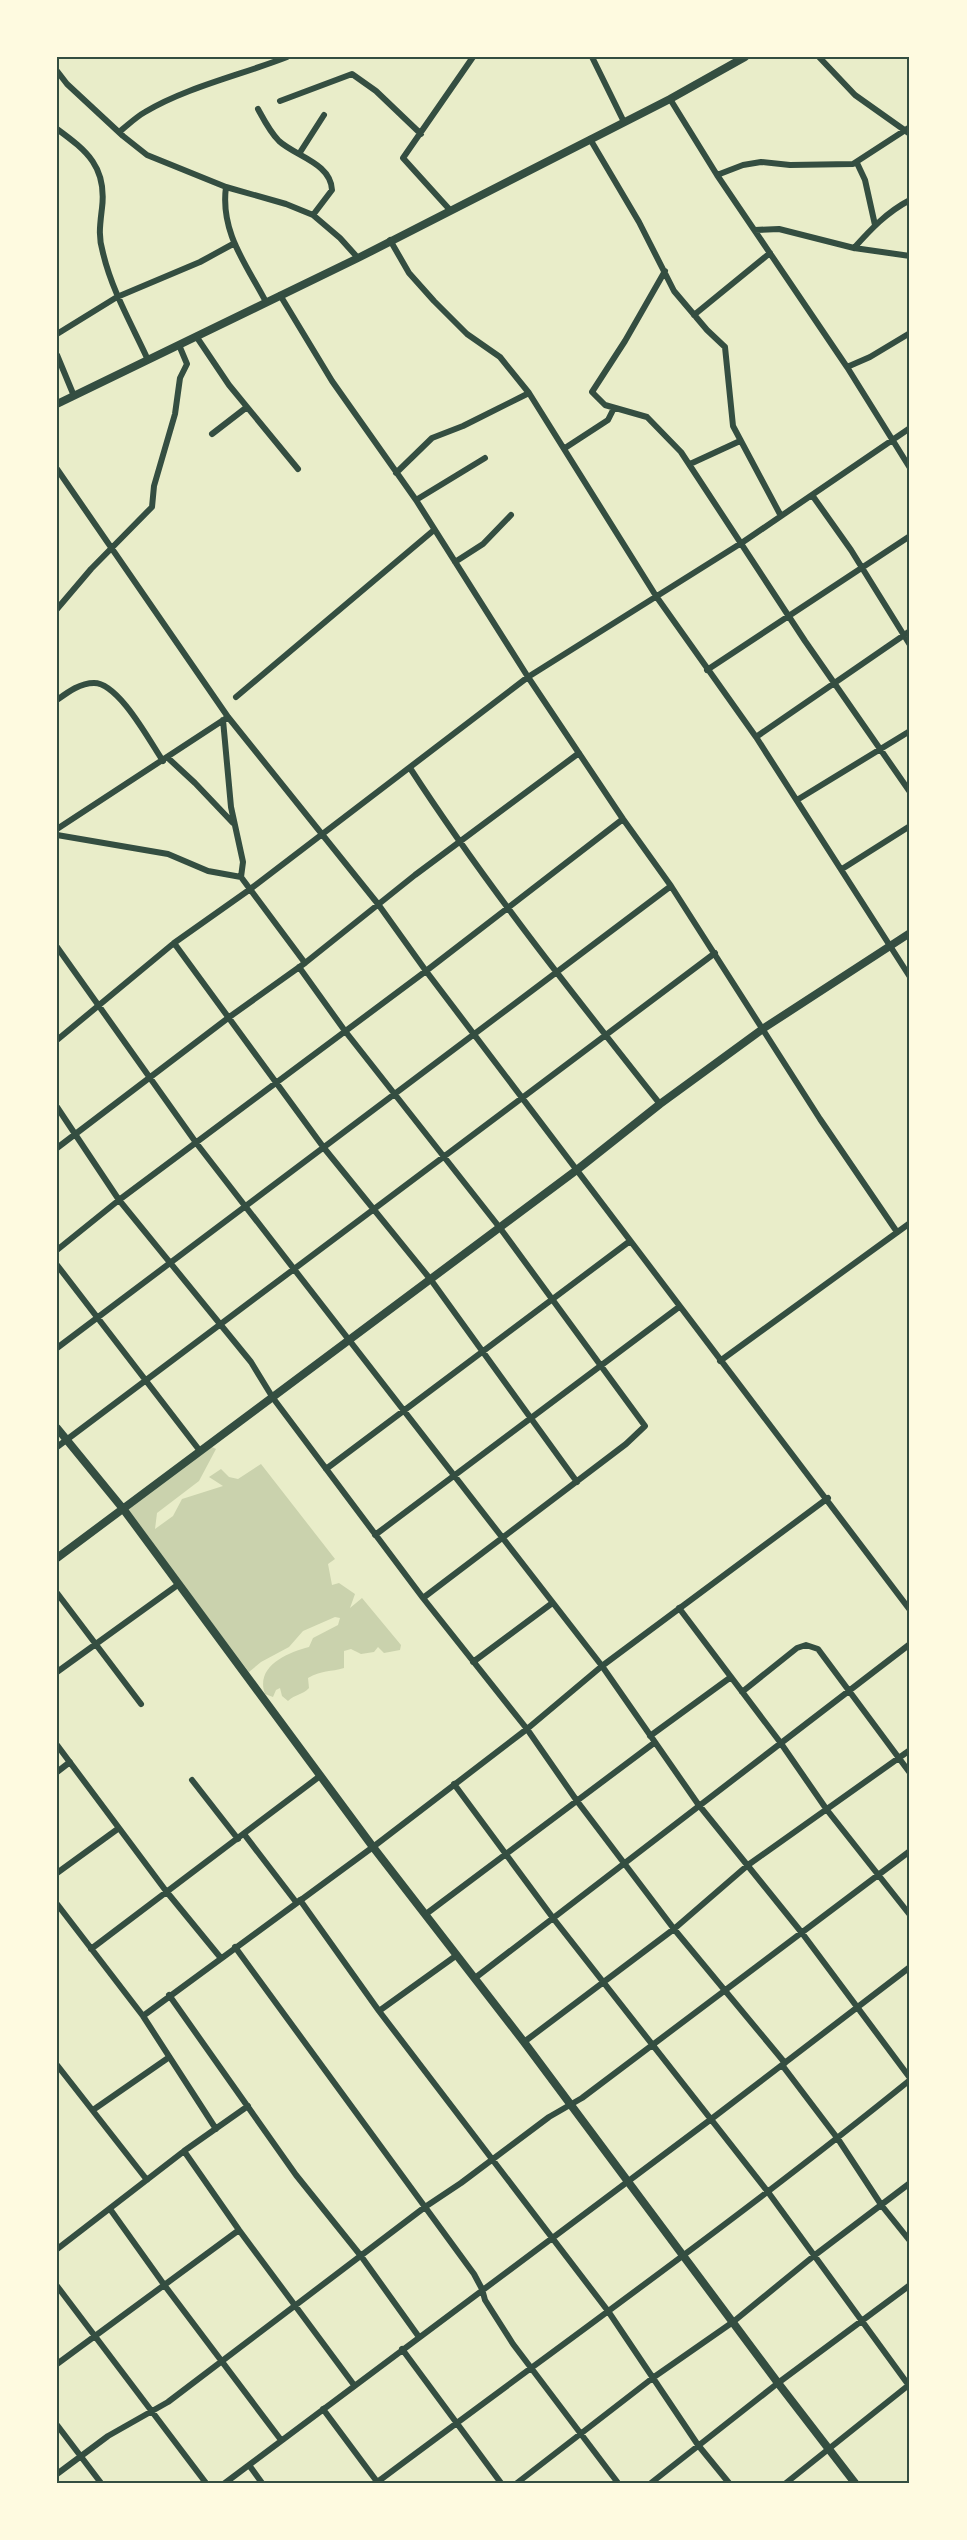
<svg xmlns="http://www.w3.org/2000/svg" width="967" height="2540" font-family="Lora,serif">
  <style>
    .green { fill: #cad2ad }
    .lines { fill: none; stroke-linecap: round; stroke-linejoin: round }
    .minor { stroke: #344e41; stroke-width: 6 }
    .tertiary { stroke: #344e41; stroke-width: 8 }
    .secondary { stroke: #344e41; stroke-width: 8 }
    .neatline { fill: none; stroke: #344e41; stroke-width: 2 }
  </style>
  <rect width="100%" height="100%" fill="#e9edc9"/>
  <!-- green -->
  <path class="green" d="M212,1447l4,2 -17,32 -42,32 -2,16 18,-13 9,-17 41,-13 -14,-9 12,-8 8,8 9,2 23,-15 74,95 -7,5 4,21 7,-2 16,11 -5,14 12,-10 39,47 -1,5 -16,3 -6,-6 -4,5 -13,2 -10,-5 -7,2v17c-13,4 -23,2 -36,10l1,10c-6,7 -14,6 -21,13l-6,-5 -2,-8 -4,2 -3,7 -8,-3c-10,-27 21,-41 44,-47l4,-9 25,-13 2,-7 -5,-1 -32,14 -14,16 -28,15 -12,10 -123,-163z"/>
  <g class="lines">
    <!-- minor -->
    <path class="minor" d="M592,57l32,65
      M819,57l36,38 55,39
      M57,71l10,13 56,52 24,19 79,32 60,17 27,11 27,23 18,20
      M670,99l47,76 130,192 63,101
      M280,101l72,-27 24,17 45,43
      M258,109c6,11 12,23 21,32 16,15 52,22 53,49l-19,25
      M57,129c30,22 50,38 45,79 -2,17 -4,29 1,45 9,38 29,72 45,107
      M119,132c9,-7 17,-15 26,-20 42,-25 96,-37 142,-55
      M590,139l49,83 35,69 33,39 18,17 8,79 48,90
      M299,154l25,-39
      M857,163l8,17 10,45
      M717,175l26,-10 18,-3 29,3 63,-1 57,-37
      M226,187c-6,45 20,77 40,115
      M450,210l-47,-52 70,-101
      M755,230l24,-1 75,19 56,8
      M390,240l19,33 25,28 33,33 33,23 29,36 127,203 100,141 154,240
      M854,248c17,-19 33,-36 56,-48
      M665,271l-40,70 -33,51 13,13 42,12 34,35 124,189 105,151
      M280,295l52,86 84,119 112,177 95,142 48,67 149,233 77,113
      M694,315l76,-62
      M57,334l60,-37 83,-35 33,-18
      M196,336l33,49 69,84
      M57,355l17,41
      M847,367l23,-10 40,-24
      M212,434l35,-27
      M565,448l43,-28 6,-12
      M690,464l50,-23
      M57,469l171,248 150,187 48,67 484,639
      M396,473l36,-35 31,-12 66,-33
      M812,495l39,55 59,95
      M416,500l69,-42
      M455,562l28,-18 28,-29
      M57,609l34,-40 61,-62 2,-21 21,-72 5,-36 7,-14 -8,-19
      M707,670l203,-134
      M236,697l198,-167
      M57,700c11,-8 23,-17 37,-17 25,0 56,59 69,78
      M223,720l8,87 12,55 -2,15
      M756,737l154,-106
      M168,758l27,25 38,40
      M410,768c76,117 163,226 250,336
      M797,800l113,-69
      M57,829l171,-112
      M57,835l111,19 40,17 33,6 64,86
      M842,869l68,-43
      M174,943l150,205 107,132 146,202
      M57,947l140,197 405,522 96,138 104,129 108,145
      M299,967l46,64 155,197 145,198 -19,18 -203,154
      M57,1040l117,-97 75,-53 279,-213 215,-135 167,-114
      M57,1107l62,93 132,162 22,36 150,200 104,131 50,72 97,128 111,134
      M57,1148l171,-130 77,-55 110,-88 164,-122
      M57,1250l62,-50 307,-229 197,-152
      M57,1265l143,186
      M57,1348l614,-462
      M720,1361l190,-138
      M57,1447l658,-494
      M326,1469l304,-228
      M375,1535l304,-228
      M57,1593l84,111
      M679,1608l101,134 47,68 83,105
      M473,1662l78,-58
      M57,1672l122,-88
      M742,1692l55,-44 9,-3 12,4 92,124
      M650,1736l81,-59
      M57,1745l109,146 54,66
      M57,1772l13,-10
      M192,1780l46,59
      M454,1784l99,134 215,274 142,195
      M244,1834l52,68
      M57,1873l62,-45
      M300,1900l79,111 229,300 90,134 31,38
      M57,1904l86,112 73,113
      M426,1914l228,-171
      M235,1947l239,327 8,15 3,11 28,44 105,139
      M91,1949l229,-173
      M475,1978c144,-112 290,-222 435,-334
      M169,1995l127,180 65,81 58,81
      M379,2011l78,-56
      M143,2016l230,-169 154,-118 75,-63 226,-168
      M524,2042l150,-113 74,-64 162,-115
      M57,2065l90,115
      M782,2065l56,74 44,67 28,35
      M93,2110l75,-52
      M184,2151l55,79 115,155
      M110,2209l55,77 116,154
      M57,2249l127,-98 64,-45
      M57,2286l149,197
      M402,2349l99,134
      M57,2364l182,-134
      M323,2409l55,74
      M57,2425l44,58
      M249,2465l13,18
      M57,2474l51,-38 60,-34 257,-195 36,-24 88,-66 33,-19 328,-247
      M225,2483l485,-363 200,-153
      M376,2483c179,-134 361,-263 534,-403
      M517,2483l137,-106 79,-55 82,-67 95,-72
      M651,2483l127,-100 132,-98
      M786,2483l124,-99"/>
    <!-- tertiary -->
    <path class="tertiary" d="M57,1428l67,82 249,337 151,195 254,341 77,100
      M57,1558l521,-389 82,-65 104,-76 146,-95"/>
    <!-- secondary -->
    <path class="secondary" d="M57,404l301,-146 312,-159 75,-42"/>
  </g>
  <!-- border -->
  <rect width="967" height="2540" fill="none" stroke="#fefae0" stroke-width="117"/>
  <rect x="58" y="58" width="850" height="2424" class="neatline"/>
</svg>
